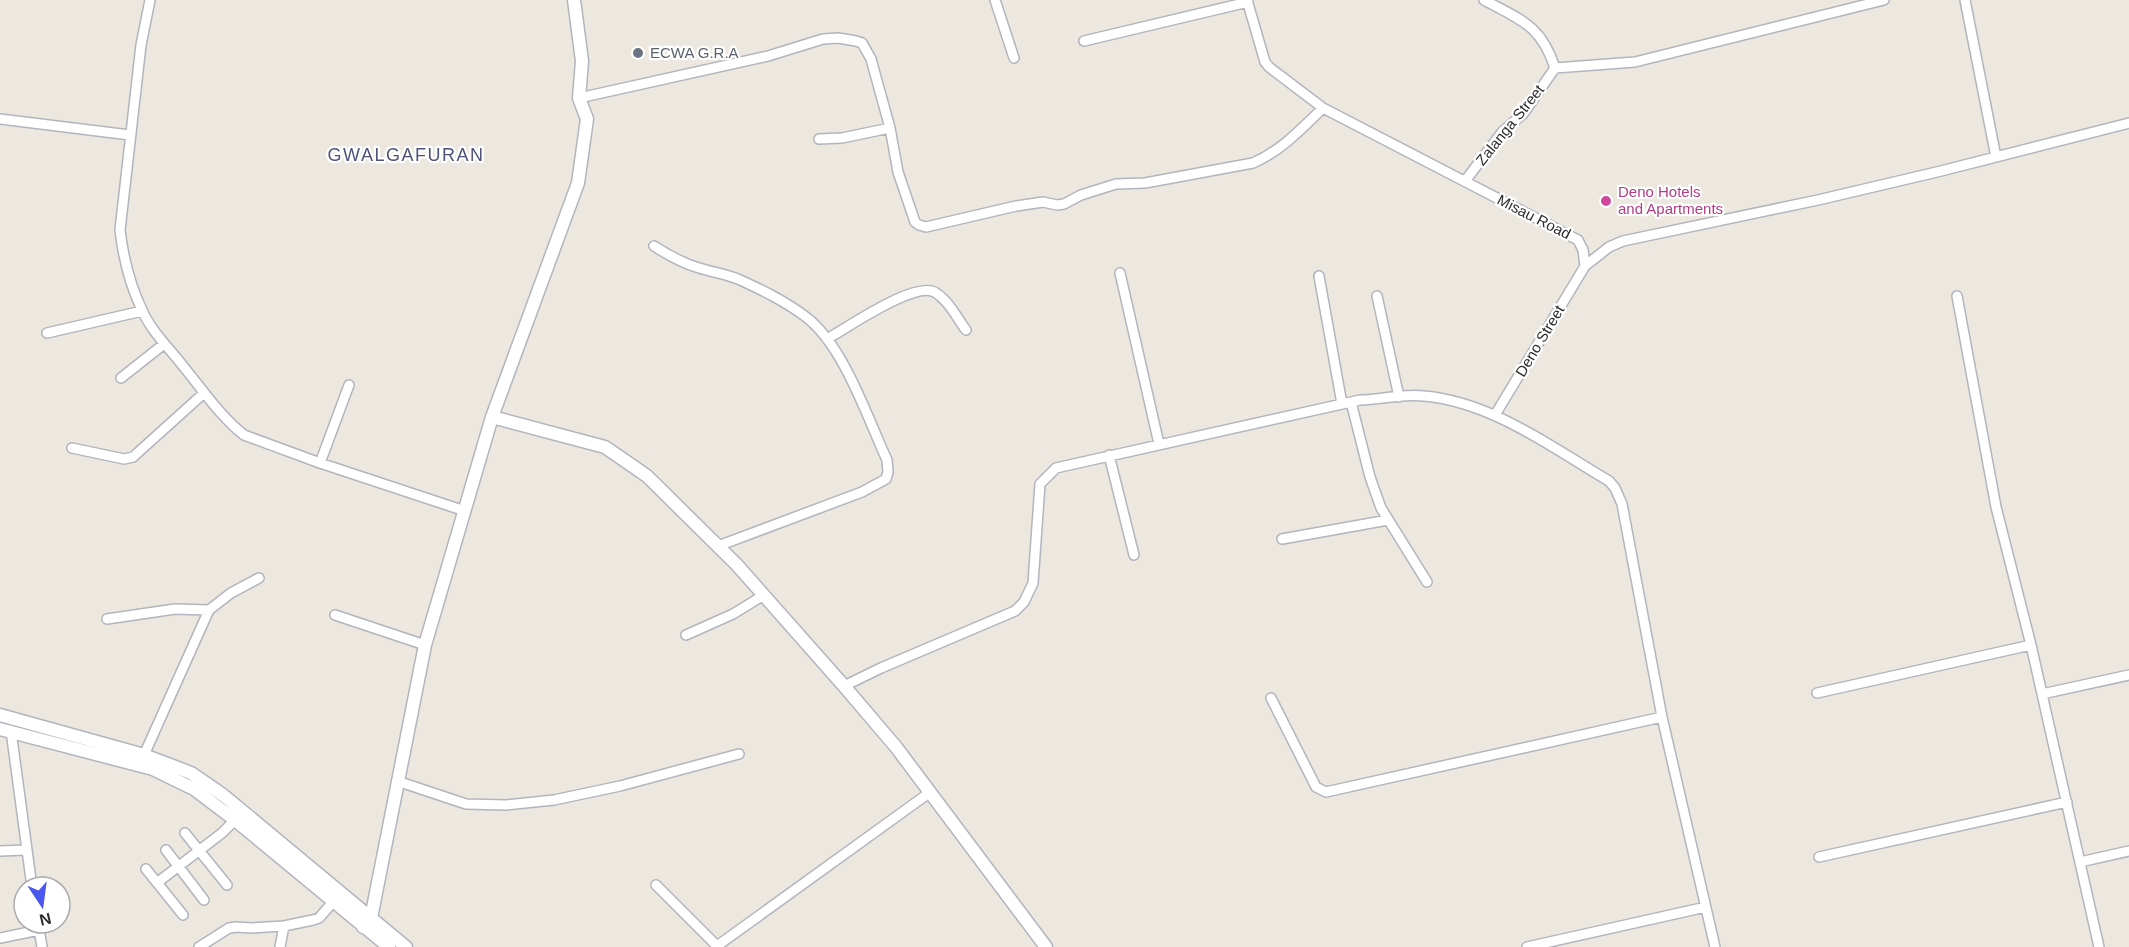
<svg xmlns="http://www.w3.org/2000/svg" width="2129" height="947" font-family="Arial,sans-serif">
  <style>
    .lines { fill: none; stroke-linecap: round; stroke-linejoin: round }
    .street-casing { stroke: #b3b4be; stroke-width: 12 }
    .secondary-casing { stroke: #b3b4be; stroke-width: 15 }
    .street { stroke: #fff; stroke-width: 9 }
    .secondary { stroke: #fff; stroke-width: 12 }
    .worship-dot { fill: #6b7280; stroke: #fff; stroke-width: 2 }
    .hotel-dot { fill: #d1479c; stroke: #fff; stroke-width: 2 }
    .labels { text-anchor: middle; stroke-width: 4.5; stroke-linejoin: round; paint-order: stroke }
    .worship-label { font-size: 15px; fill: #5b616d; stroke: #fff; text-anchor: start }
    .street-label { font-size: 15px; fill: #2c2c2c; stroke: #fff }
    .hotel-label { font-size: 15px; fill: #b23c85; stroke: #fff; text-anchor: start }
    .quarter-label { font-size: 18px; letter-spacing: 1.5px; fill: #4f527a; stroke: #fff }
  </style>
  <rect width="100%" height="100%" fill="#ece8df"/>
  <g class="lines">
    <defs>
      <path id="street" d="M150,0l-9,45 -21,185c3,26 10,55 22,80 9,21 27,38 41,56 19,23 37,50 61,69l76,28 145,48
        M995,0l19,58
        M1247,0l18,62 4,5 54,41 255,132 5,10 2,16
        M1484,0c37,20 57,25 71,68
        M1965,0l31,157
        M1084,41l164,-39
        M1555,68l80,-6 249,-62
        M579,98l189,-42 55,-17 15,-1 18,3 6,2 9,16 19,69 8,44 17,50 4,3 7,2 90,-21 27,-4 14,3 7,-1 17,-9 35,-11 29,-1 108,-20c28,-12 48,-34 70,-55
        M0,119l130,16
        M819,139l23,-1 48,-10
        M1465,181l38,-50 20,-17 32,-46
        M654,246c14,9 28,17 45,22 13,4 26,6 39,11 24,11 47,22 68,38 38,29 61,100 81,143l1,12 -2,7 -24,13 -144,54
        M1120,273l39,171
        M1319,276l23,128
        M1377,296l22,101
        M1957,296l39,211 35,138 68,302
        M47,333l95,-22
        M827,339c20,-11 90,-60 109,-46 13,8 21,25 30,37
        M121,378l43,-34
        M1351,402l19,75 11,31 46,74
        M1495,415l90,-149 24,-19 14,-6 195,-41 123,-29 188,-48
        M72,448l52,11 9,-2 71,-64
        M1109,455l25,100
        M320,463l29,-78
        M1282,539l106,-19
        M335,615l90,30
        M107,619l68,-10 34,1
        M686,635l47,-21 31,-19
        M844,686l37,-18 134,-57 9,-9 9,-19 7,-99 16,-16 304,-68c21,0 43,-7 64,-4 68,6 127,51 185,85l6,7 7,16 40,213 53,230
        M1817,693l214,-48
        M2042,694l87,-19
        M1271,698l45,89 10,5 336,-75
        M11,731l21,156
        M144,755l65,-145 22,-17 28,-15
        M397,781l69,23 40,1 48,-5 66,-14 119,-32
        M185,833l42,52
        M166,850l38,50
        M0,851l26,-1
        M1819,857l248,-55
        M2080,862l49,-11
        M146,869l37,46
        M158,882l64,-49 13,-13
        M656,885l61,61 212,-153
        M38,923l4,24
        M0,938l39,-8
        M199,947l30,-19 7,-1 15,1 33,-2 29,-6 6,-2 14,-16
        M280,947l4,-21
        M1527,947l179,-40"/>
      <path id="secondary" d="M492,417l113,30 42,29 90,89 107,121 52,61 150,200
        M0,715l144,40 47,18 32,22 183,152
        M0,729l153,40 41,20 41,31 154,127
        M363,927l8,-9 54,-273 67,-228 86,-234 9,-64 -8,-21 3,-37 -8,-61"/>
    </defs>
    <!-- street casing -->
    <use href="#street" class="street-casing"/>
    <!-- secondary casing -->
    <use href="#secondary" class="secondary-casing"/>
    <!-- street -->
    <use href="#street" class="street"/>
    <!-- secondary -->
    <use href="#secondary" class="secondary"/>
  </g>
  <!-- markers -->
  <circle class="worship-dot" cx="638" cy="53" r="6"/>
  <circle class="hotel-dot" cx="1606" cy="201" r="6"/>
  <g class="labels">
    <!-- worship labels -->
    <g class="worship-label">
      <text x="650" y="58">ECWA G.R.A</text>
    </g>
    <!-- street labels -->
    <g class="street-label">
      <text transform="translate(1510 125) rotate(-51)" y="5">Zalanga Street</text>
      <text transform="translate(1534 217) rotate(27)" y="5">Misau Road</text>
      <text transform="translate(1540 341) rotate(-59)" y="5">Deno Street</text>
    </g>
    <!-- hotel labels -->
    <g class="hotel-label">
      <text x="1618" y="197">Deno Hotels<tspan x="1618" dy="17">and Apartments</tspan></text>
    </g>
    <!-- quarter labels -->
    <g class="quarter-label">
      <text x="406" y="161">GWALGAFURAN</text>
    </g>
  </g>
  <!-- north arrow -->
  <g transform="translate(42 905) rotate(167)"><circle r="28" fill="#ffffff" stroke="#ababab" stroke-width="1.5"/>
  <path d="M0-4.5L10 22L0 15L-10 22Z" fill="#4c58ed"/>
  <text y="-9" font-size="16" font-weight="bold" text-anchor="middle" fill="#2c2c2c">N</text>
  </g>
</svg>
